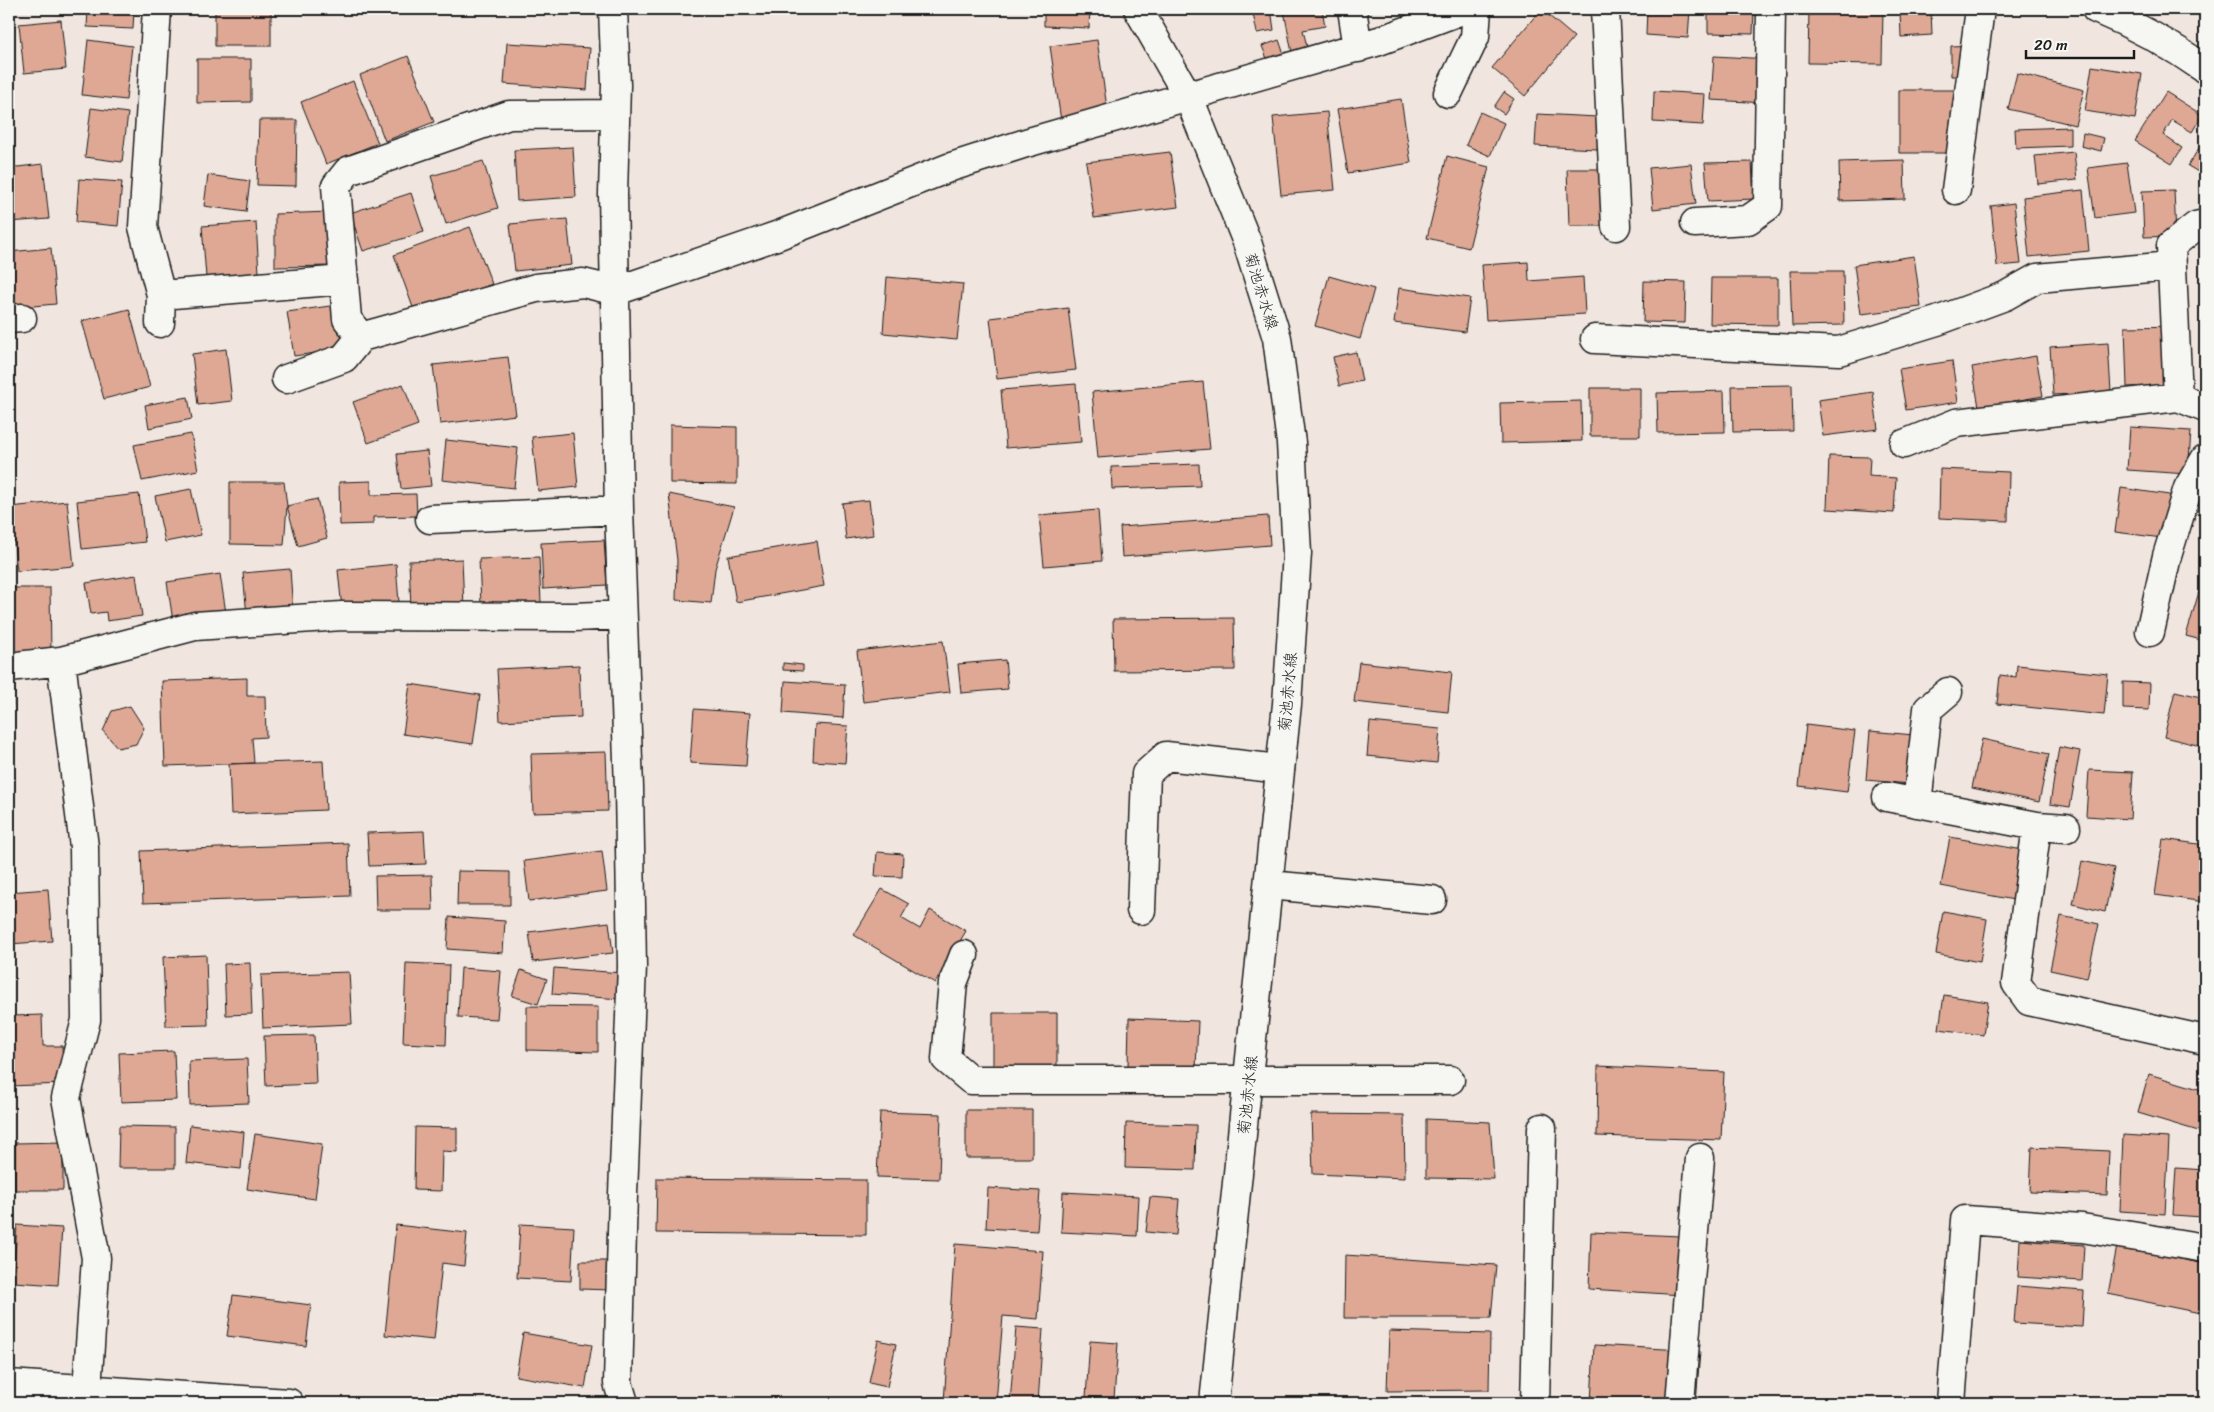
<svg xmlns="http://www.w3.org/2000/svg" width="2214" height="1412" font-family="Sriracha,'Klee One',sans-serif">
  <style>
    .building { fill: #dea895; stroke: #1c1c1c }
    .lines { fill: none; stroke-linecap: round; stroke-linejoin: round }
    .minor-casing { stroke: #1c1c1c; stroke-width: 31 }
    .secondary-casing { stroke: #1c1c1c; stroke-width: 31 }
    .primary-casing { stroke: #1c1c1c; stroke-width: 31 }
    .minor { stroke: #f6f6f2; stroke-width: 28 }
    .secondary { stroke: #f6f6f2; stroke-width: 28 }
    .primary { stroke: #f6f6f2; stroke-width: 28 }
    .labels { text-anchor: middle; stroke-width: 5; stroke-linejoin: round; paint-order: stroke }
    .street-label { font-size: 16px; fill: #1c1c1c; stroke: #f6f6f2 }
  </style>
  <rect width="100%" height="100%" fill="#f1e6df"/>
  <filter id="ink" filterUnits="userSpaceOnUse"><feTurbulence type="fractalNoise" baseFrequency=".02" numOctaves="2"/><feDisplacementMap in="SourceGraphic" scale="10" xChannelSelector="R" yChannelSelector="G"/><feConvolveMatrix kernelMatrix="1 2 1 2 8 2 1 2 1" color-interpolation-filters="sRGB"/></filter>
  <g filter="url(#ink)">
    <!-- building -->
    <path class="building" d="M88,9h46l-1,20 -46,-2z
      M215,9h56v37h-56z
      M1044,9h46l-1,19 -45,-2z
      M1252,9h19l3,21 -17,3z
      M1297,9h25l3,17 -22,4 5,21 -16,2 -8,-42z
      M1410,9h27l-20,11z
      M1541,9l33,28 -49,59 -33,-28z
      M1647,9h43l-2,29 -42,-3z
      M1708,9h46l-1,25 -45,-1z
      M1809,9h74l-1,55 -74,-1z
      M1900,9h31l1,26 -31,2z
      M61,20l5,49 -42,4 -5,-49z
      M88,40l44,6 -6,54 -44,-5z
      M1097,40l11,74 -47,7 -11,-75z
      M1279,40l8,23 -16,6 -9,-23z
      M507,43l83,5 -3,42 -83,-6z
      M1976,45l1,31h-26v-30z
      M408,56l26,66 -49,19 -25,-66z
      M1714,56l55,3 -2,44 -56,-3z
      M197,59h54v43l-54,1z
      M2092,66l50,8 -7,45 -50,-8z
      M2017,73l67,17 -9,35 -67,-16z
      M353,81l25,62 -52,21 -25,-62z
      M1899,90h69v63h-69z
      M1654,91l51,3 -2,31 -50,-3z
      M1504,92l10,7 -10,15 -10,-7z
      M2166,92l36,23 -10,17 -20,-12 -9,15 19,13 -10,16 -37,-23z
      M1401,99l10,64 -63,10 -11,-64z
      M91,108l37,5 -6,49 -37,-5z
      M1327,112l8,78 -54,5 -8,-78z
      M1480,112l24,11 -14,33 -24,-11z
      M1537,114l81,4 -1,32 -82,-4z
      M259,120h38l-1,66 -39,-1z
      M2070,127v19l-54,2 -1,-19z
      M2083,133l21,5 -3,13 -20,-5z
      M2205,138v38l-17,-10z
      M573,147l3,50 -59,4 -3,-51z
      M1170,152l8,55 -84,11 -8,-56z
      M2074,152l3,28 -39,4 -3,-28z
      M1447,156l42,11 -20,81 -42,-10z
      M1904,160l1,39 -65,2 -1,-39z
      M483,161l15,47 -52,16 -15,-48z
      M1752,162l2,37 -46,2 -3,-38z
      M2127,163l7,50 -39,5 -7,-50z
      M43,164l6,55 -40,3v-54z
      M1691,164l5,40 -43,5 -4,-41z
      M1567,169h37v57h-35z
      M208,175l42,6 -4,31 -42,-6z
      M79,179l43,3 -4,44 -42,-4z
      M2083,190l6,61 -60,6 -6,-60z
      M2174,190l2,46 -32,1 -2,-46z
      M411,193l13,39 -61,19 -13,-38z
      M2014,203l7,61 -24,2 -6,-60z
      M330,212l2,54 -57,1v-53z
      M567,219l5,46 -57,6 -5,-47z
      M256,222l3,51 -53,4 -4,-51z
      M470,227l22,57 -77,29 -21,-58z
      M51,248l5,56 -47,4v-56z
      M1914,256l7,51 -60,7 -7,-49z
      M1528,262l1,19 54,-4 2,37 -99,6 -4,-55z
      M1790,271h53l1,54 -52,1z
      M1329,276l45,13 -14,50 -45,-13z
      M887,277l76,7 -6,56 -74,-7z
      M1711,278h67v47l-68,-1z
      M1644,281l42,1 -1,41 -42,-1z
      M1399,288l71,10 -5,34 -71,-9z
      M337,305l6,44 -49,7 -7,-44z
      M1068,308l8,62 -79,9 -7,-61z
      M129,309l21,78 -46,12 -22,-78z
      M2182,326l2,59 -57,2 -2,-60z
      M2108,343l3,49 -58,3 -3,-48z
      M226,349l6,52 -34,4 -6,-51z
      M1356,352l6,29 -23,5 -6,-29z
      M2036,356l7,40 -64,11 -7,-40z
      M508,357l8,58 -76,9 -7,-59z
      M1952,361l6,41 -52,8 -7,-41z
      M1203,382l7,67 -112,9 -6,-66z
      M403,384l15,41 -50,18 -15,-41z
      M1076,384l5,58 -75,6 -5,-58z
      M1792,385l1,46 -60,1 -1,-46z
      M1590,388h50v48h-50z
      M1724,391l1,41 -67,1 -1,-40z
      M1873,392l5,37 -55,7 -5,-36z
      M188,397l4,22 -43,9 -4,-23z
      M1581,401l1,40 -81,2 -1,-40z
      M670,425l67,2v57l-67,-1z
      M2130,427l61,4 -3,43 -61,-4z
      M573,433l5,54 -40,4 -6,-54z
      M191,434l7,36 -56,11 -8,-36z
      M446,440l72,8 -4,40 -72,-8z
      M427,451l4,35 -30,3 -4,-35z
      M1829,456l41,1 -1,19 27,2 -2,35 -67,-4z
      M1199,464l1,22 -88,3 -1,-22z
      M1940,469l69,3 -1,49 -69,-3z
      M371,481v14l45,-1 1,22 -44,1v7l-33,1 -1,-43z
      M230,482h54l3,24 -3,39 -54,-1z
      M2121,488l55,8 -6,43 -55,-7z
      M191,489l10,46 -36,7 -10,-46z
      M139,494l6,48 -63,7 -5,-48z
      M669,494l65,13 -19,62 -4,34 -35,-3 1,-40z
      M317,499l10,39 -29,8 -11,-40z
      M869,500l4,35 -27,4 -4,-36z
      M67,501l7,65 -57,5 -7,-64z
      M1098,510l4,51 -58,5 -5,-51z
      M1268,516l2,29 -148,12 -2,-30z
      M604,540l3,45 -64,4 -2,-46z
      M817,541l7,45 -88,16 -8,-46z
      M539,557l2,46 -60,2 -2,-46z
      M462,559l2,48 -53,1 -2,-47z
      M396,564l3,39 -57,6 -4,-39z
      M290,569l3,44 -46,3 -4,-43z
      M220,574l6,39 -53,8 -6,-39z
      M136,575l6,41 -35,5 -1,-9 -15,2 -5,-31z
      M2201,585l4,1v55l-19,-5z
      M9,588h41l1,65 -42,1z
      M1234,618l1,52 -121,1 -1,-52z
      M943,641l7,51 -87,10 -6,-51z
      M1005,660l3,29 -47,4 -3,-29z
      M1359,662l93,10 -4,40 -94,-10z
      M783,663l20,2v6l-20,-1z
      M579,665l2,52 -81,4 -3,-52z
      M2017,665l91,9 -4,41 -107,-11 3,-29 16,2z
      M247,678v18h18l1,41 -14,1 2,25 -89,3 -3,-85z
      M785,681l60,4 -2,33 -60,-5z
      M2123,682l27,1 -1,27 -26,-1z
      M9,684h3v22h-3z
      M410,684l70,11 -7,49 -70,-10z
      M2175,691l30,7v49l-41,-10z
      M130,706l14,22 -8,16 -18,4 -15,-17 9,-20z
      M694,709l56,4 -4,53 -56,-3z
      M1370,722l70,7 -3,34 -70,-7z
      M815,724l33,2 -3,37 -32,-2z
      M1806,725l49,6 -8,61 -48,-6z
      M1870,731l44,4 -5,49 -43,-4z
      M1982,739l67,15 -10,48 -67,-14z
      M2059,747l21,4 -10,56 -20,-3z
      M606,752l2,59 -75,2 -2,-59z
      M323,761l3,49 -95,4 -2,-50z
      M2089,770l44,2 -3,47 -44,-3z
      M424,831l2,33 -57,2 -2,-33z
      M1950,837l73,13 -9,50 -73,-14z
      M2163,839l42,6v57l-50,-7z
      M348,843l2,53 -207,7 -2,-52z
      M602,851l5,40 -78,10 -5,-40z
      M877,852l26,2 -1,23 -27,-1z
      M2082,861l32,7 -9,44 -32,-8z
      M458,871l52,1v33h-53z
      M432,875l1,35h-57l-1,-34z
      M48,889l4,52 -43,3v-52z
      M882,889l27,15 -8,14 19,11 10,-19 36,21 -31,52 -81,-48z
      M1943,911l44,8 -7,43 -44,-8z
      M2061,916l38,8 -12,54 -37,-8z
      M449,917l56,4 -2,32 -56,-4z
      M609,922l4,31 -80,9 -4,-30z
      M206,955l2,70 -42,1 -3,-69z
      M250,963l2,51 -26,1 -2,-51z
      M406,963l43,2 -3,80 -43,-2z
      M461,968l40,3 -4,48 -39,-2z
      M554,968l68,5 -2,26 -68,-5z
      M521,970l26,9 -9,25 -26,-8z
      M349,972l3,52 -89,4 -2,-53z
      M9,979l3,37 30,-1 1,31h19l2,38 -55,2z
      M1944,995l44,7 -5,33 -44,-6z
      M527,1006l71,1v45l-71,-2z
      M993,1013h64v57h-64z
      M1129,1018l69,3 -2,48 -68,-2z
      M314,1035l2,49 -50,2 -2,-50z
      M174,1051l2,49 -55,2 -2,-49z
      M247,1059l2,44 -59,2 -1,-44z
      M1598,1066l126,6 -3,68 -124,-4z
      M2149,1074l56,17v42l-67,-20z
      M966,1110h66v48h-66z
      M880,1112l61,2 -2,65 -62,-2z
      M1311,1114l93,1 1,63 -92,-4z
      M1426,1119l64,3 4,57 -68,-1z
      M1126,1123l70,2 -1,45 -70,-2z
      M190,1125l54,7 -3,37 -55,-6z
      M119,1126l56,1v41h-57z
      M415,1127l42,1v24l-15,-1 -1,40 -27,-1z
      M255,1134l67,10 -7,55 -68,-10z
      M2123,1135l46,3 -4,76 -45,-3z
      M63,1142v48h-48v-47z
      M2032,1147l77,4 -2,44 -77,-3z
      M2176,1168l29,2 -3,47 -29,-2z
      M657,1178l209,2v55l-210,-2z
      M988,1188l52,3 -3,40 -51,-3z
      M1063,1192l76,4 -2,40 -76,-4z
      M1150,1197l29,2 -3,36 -30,-3z
      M520,1224l54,3 -3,54 -54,-3z
      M17,1225l45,3 -4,57 -45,-3z
      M396,1225l71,8 -3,33 -22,-3 -8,77 -49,-5z
      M1591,1232l111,5 -4,59 -109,-7z
      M2020,1240l64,5 -2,36 -64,-4z
      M955,1244l88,7 -5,68 -35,-3 -7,87 -52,-1z
      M2117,1246l88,18v50l-97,-20z
      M1345,1255l151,10 -5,53h-147z
      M580,1261h32v29l-32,-1z
      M2017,1286l67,5 -2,36 -68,-4z
      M233,1295l78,10 -5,41 -79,-10z
      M1016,1327l27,2 -5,74h-28z
      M1389,1331l101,3 -1,56 -102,1z
      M523,1333l69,12 -7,43 -69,-12z
      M878,1340l18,4 -9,43 -18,-4z
      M1090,1341l28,2 -4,56 -28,-2z
      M1594,1345l106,6 -4,52h-105z"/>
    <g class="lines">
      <defs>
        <path id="minor" d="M157,9l-14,218 18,68 -1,28
          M613,9l3,76 -3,109 6,316 10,278 3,178 -9,228 -5,189 6,20
          M1352,9l6,39
          M1605,9l11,217
          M2096,9c39,16 75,36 109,60
          M1448,93l27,-56 2,-28
          M615,114l-106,1 -161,56 -12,15 11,133 14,18 175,-49 47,-5 33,8 163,-56 172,-68 75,-24 353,-102 86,-32
          M1956,190l24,-181
          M1695,223l53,-3 20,-14 3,-197
          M161,295l183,-15
          M9,319l13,-1
          M1595,339l244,12 98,-30 68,-25 32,-18 134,-12
          M286,379l58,-21 17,-21
          M2178,397l-7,-151 25,-20 9,-2
          M1904,444l52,-21 222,-26 27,11
          M430,519l189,-9
          M2150,632l17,-76 21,-68 17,-29
          M61,661l23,186 2,173 -20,78 30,160 -9,131
          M9,667l52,-6 134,-35 147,-10 232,1 47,-2
          M1887,797l150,29 29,2
          M1917,803l11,-94 20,-17
          M2037,826l-21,157 13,18 176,39
          M1269,885l163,15
          M1141,910l5,-136 20,-18 114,13
          M964,955l-11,28 -7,76 25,21h479
          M1535,1403l7,-275
          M1680,1403l20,-245
          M1951,1403l14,-183 117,8 123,20"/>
        <path id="secondary" d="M9,1384l280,19"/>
        <path id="primary" d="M1138,9l51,89 58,144 30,96 14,105 6,110 -10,151 -73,699"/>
      </defs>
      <!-- minor casing -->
      <use href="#minor" class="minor-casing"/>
      <!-- secondary casing -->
      <use href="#secondary" class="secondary-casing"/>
      <!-- primary casing -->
      <use href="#primary" class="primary-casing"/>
      <!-- minor -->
      <use href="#minor" class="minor"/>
      <!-- secondary -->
      <use href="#secondary" class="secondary"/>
      <!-- primary -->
      <use href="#primary" class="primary"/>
    </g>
  </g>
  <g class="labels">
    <!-- street labels -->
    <g class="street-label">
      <text transform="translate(1262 291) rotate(73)" y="6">菊池赤水線</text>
      <text transform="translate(1287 692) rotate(-85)" y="6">菊池赤水線</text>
      <text transform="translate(1247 1095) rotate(-84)" y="6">菊池赤水線</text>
    </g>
  </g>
  <!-- margin -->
  <rect width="2214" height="1412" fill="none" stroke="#f6f6f2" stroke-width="30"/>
  <rect x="15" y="15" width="2184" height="1382" fill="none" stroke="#1c1c1c" stroke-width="2" filter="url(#ink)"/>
  <!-- scale -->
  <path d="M2026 50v8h108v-8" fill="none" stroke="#1c1c1c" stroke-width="2.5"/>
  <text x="2034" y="50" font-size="15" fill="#1c1c1c" stroke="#f6f6f2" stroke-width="4" paint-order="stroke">20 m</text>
</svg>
